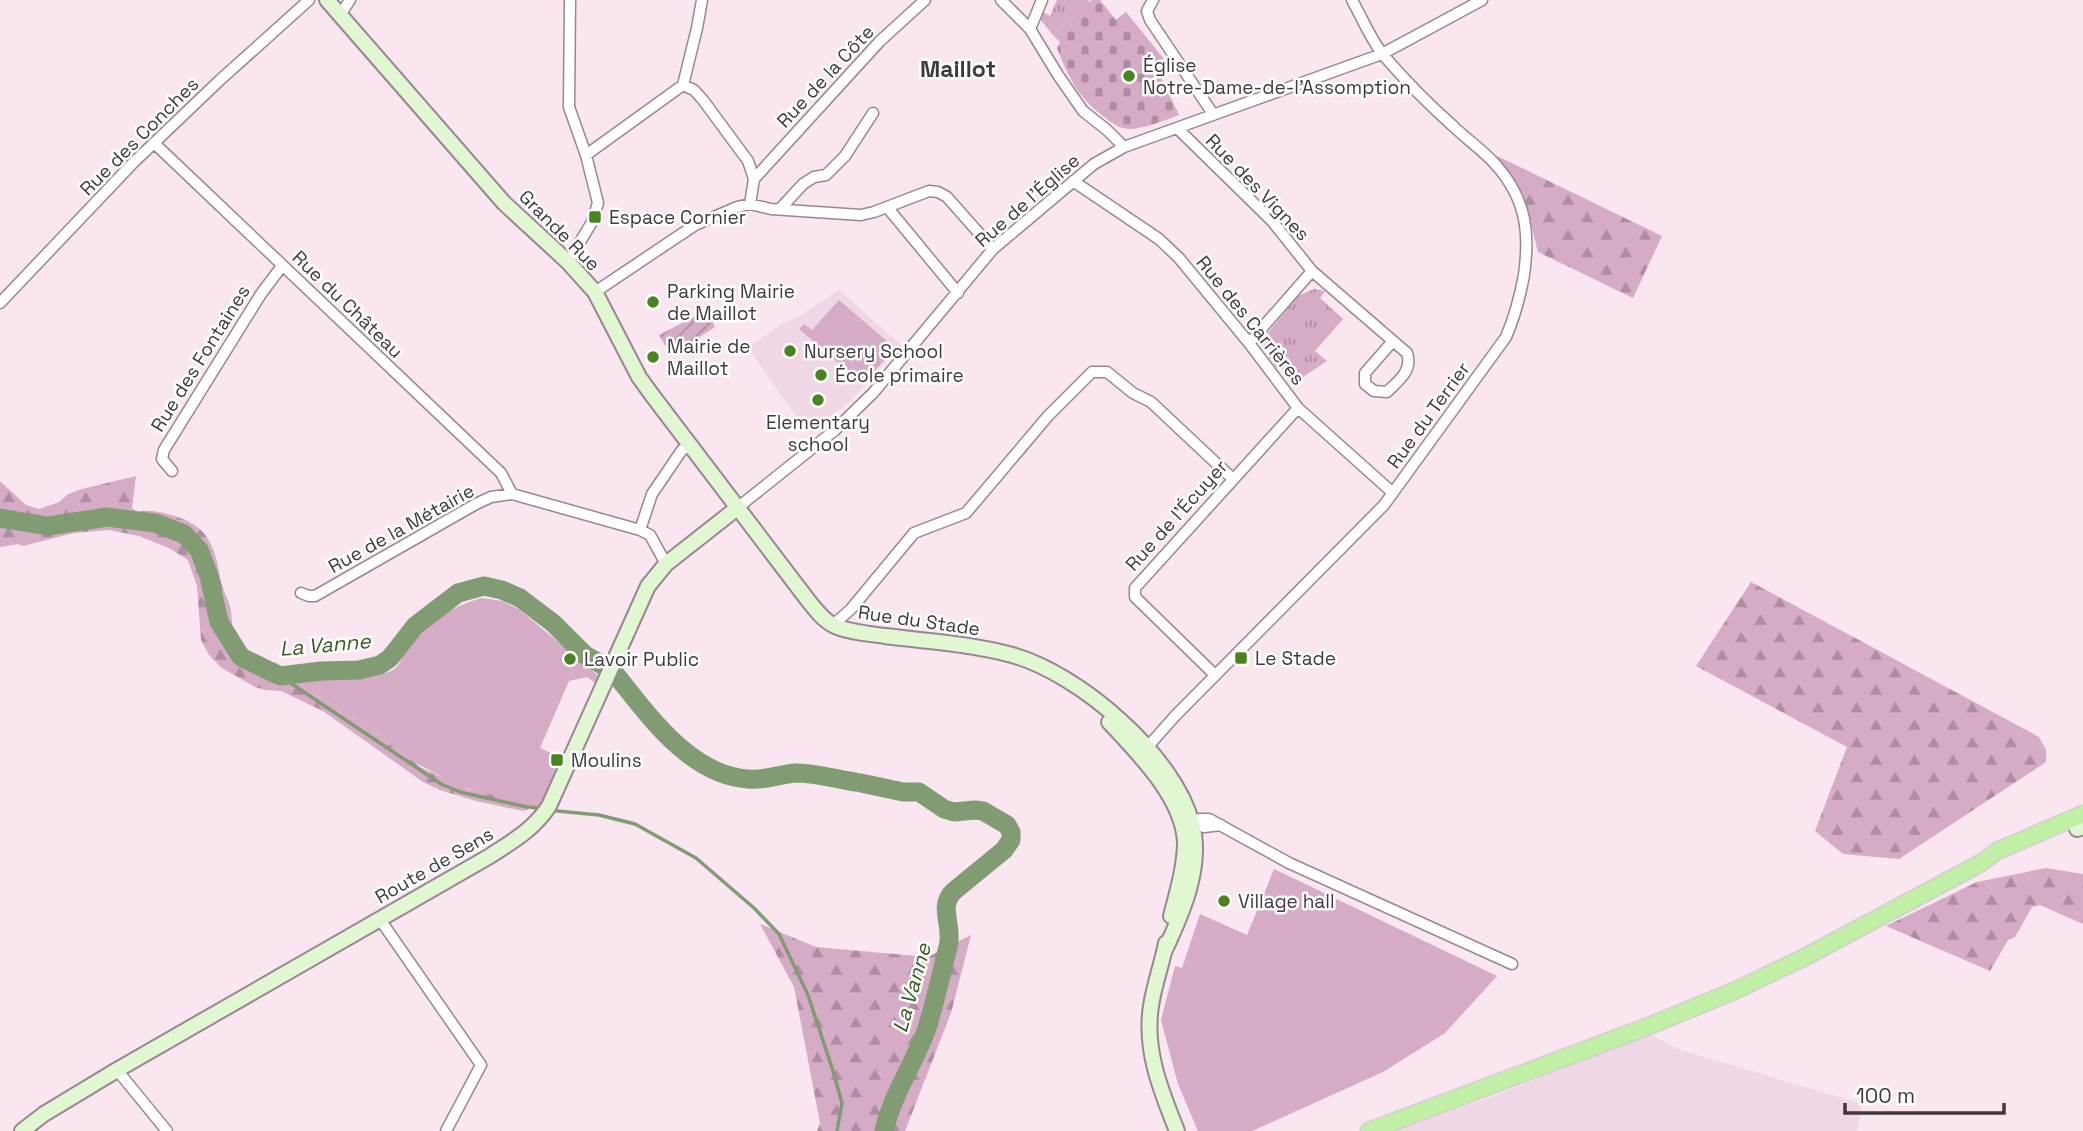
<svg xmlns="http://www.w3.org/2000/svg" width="2083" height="1131" font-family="'Space Grotesk',sans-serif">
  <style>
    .built { fill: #f0d7e6 }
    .grass { fill: url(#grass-tufts) }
    .forest { fill: url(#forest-firs) }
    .cemetery { fill: url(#cemetery-stones) }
    .park { fill: #d5abc5 }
    .garden { fill: url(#garden-furrows) }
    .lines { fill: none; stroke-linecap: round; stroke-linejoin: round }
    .stream { stroke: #819c73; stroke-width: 3.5 }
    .river { stroke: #819c73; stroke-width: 19 }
    .street-casing { stroke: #988791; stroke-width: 13 }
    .secondary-casing { stroke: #988791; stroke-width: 18 }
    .primary-casing { stroke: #d1cfd0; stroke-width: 19 }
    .street { stroke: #fff; stroke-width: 10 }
    .secondary { stroke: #e0f7d2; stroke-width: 14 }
    .primary { stroke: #c1efa6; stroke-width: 16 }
    .poi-dot { fill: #49841f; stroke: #fff; stroke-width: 2.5 }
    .labels { text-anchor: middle; stroke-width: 5; stroke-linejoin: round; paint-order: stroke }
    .poi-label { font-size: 19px; fill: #40393d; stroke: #fff; text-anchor: start }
    .street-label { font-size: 19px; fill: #40393d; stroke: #fff }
    .water-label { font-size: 21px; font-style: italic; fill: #385c21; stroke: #fff }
    .quarter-label { font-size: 23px; font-weight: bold; fill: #40393d; stroke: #fff }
  </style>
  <defs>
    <pattern id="grass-tufts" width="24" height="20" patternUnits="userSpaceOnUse" patternTransform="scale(1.75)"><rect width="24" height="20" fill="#d5abc5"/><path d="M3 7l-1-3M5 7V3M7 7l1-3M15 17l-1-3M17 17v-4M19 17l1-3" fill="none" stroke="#ae8ca1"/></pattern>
    <pattern id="forest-firs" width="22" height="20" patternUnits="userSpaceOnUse" patternTransform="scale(1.75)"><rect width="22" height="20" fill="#d5abc5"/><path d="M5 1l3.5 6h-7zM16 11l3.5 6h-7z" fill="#ae8ca1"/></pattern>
    <pattern id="cemetery-stones" width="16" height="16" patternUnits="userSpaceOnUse" patternTransform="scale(1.75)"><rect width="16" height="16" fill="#d5abc5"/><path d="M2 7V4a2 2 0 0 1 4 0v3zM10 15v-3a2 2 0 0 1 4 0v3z" fill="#ae8ca1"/></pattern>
    <pattern id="garden-furrows" width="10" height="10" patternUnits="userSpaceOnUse" patternTransform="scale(1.75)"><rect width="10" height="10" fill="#d5abc5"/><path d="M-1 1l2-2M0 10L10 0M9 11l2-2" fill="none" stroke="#ae8ca1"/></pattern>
  </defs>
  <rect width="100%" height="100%" fill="#f9e6f1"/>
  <!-- built -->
  <path class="built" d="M839,290l62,55 -51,57 -32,24 -4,7 -9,-4 -57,-81 32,-23 20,-9z
    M1649,1034l29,15 184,55 -5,27h-464l103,-36z"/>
  <!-- grass -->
  <path class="grass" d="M1057,0h31l2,2 -37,33 -13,-16 -2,-10 12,7z
    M1314,289l11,2 -5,7 23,21 -28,32 12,10 -24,16 -27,-10 -8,-11 4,-4 -3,-5 -5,3 -2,-5 4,-10 32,-39z"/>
  <!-- forest -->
  <path class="forest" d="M1497,156l165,80 -29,62 -95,-46 -7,-28z
    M136,476l-4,32 5,4c14,-3 24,0 37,4 39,11 41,36 48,70 2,7 6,13 8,20 2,7 1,15 3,22 7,19 24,32 44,35l16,18 71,44 58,43 46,21 76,16 -21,6 -47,-10 -36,-11 -17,-8 -100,-71 -42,-20 -16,-1 -10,-3 -33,-19 -13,-13 -8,-15 -4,-54 -9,-26 -19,-12 -30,-12 -30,-6 -35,3 -51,13 -5,-2 -18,3v-66l26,24 13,4 20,-7 9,-8 14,-5z
    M1751,582l288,155 7,13v12l-147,97 -56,-5 -28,-23 32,-84 -151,-81z
    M2046,868l37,6v50l-43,-19 -8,2 -17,30 -7,3 -18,31 -104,-45 91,-44z
    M760,924l56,23 112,10 43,-22 -20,78 -46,118h-88l3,-8 -26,-136z"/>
  <!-- cemetery -->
  <path class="cemetery" d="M1092,0h8l16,20 10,-8 38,47 -8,8 23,48c-14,5 -32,13 -48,14 -10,0 -17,-4 -24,-10 -29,-21 -37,-39 -50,-71l3,-6 -7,-7z"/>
  <!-- park -->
  <path class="park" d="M839,300l56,48 -32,36 -64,-55 5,-5 8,6z
    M482,598l20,3 18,9 80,67 -3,7 -10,-7 -18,4 -29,67 24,11 -20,46 -61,-12 -26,-8 -43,-23 -50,-37 -71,-44c25,-2 75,1 98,-10 10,-4 12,-18 18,-26 18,-24 45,-39 73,-47z
    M1274,869l223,107 -52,57 -62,39 -131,59h-54l-20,-47 -17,-64 14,-54 7,2 18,-54 47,21z"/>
  <!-- garden -->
  <path class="garden" d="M707,310l8,17 -44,28 -12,-20z"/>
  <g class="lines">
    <!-- stream -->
    <path class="stream" d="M280,676l161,108 19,8 67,15
      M530,807l11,2
      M557,811l42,4 36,9 61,34 58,50 25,26 29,61 25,76 9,32 -5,28"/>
    <!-- river -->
    <path class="river" d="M0,518l48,8 59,-9 48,6 29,11 15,16 10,26 10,46 22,35 39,19 41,-5 38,-1 21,-5 10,-7 25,-32 43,-33 26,-7 18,4 18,8 33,25 32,32 19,11
      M616,675c33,41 74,100 132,104 16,2 32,-5 48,-6 19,0 40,6 59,9
      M861,783l42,9h16l25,17 10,3 21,-2 8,1 24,14 4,7v8l-7,10 -50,41c-17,16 0,34 -6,56 -7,27 -13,57 -22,84 -12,32 -35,67 -42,100"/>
    <defs>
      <path id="street" d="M1001,0l29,29 28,46 25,36 24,19 17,17
        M1153,0l-6,11 3,9 63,94
        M340,15l10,-15
        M1030,29l12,-29
        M683,85l14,-57 5,-28
        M1177,128l95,93 40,50 81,70 -28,32v11l9,7 13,1c11,-11 26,-21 20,-39l-14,-12
        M154,143l347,330 11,21
        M586,155l97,-70 11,5 9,10 45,61 6,18 -4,25
        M754,179l126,-138 45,-41
        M1073,181l86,58 20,19 70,85 49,65 95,85
        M887,207l71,86
        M780,209l23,-25 11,-7 12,-2 19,-19 28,-43
        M568,262l24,-40 6,-19 -12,-48 -17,-48 1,-107
        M595,292l100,-67 42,-18 13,-3 21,5 90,6 13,-3 55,-21 9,1 9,5 46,52
        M0,303l133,-140 87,-83 89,-80
        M1249,343l63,-72
        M172,471l-10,-12 2,-9 97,-156 21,-28
        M736,509l99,-79 38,-37 120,-144 101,-85 30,-17 258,-93 100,-54
        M640,530l12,-36 30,-44 7,-4
        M301,593l8,3h6l161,-92 15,-7 21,-3 128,36 10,5 16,29
        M833,625l18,-16 63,-76 52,-20 82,-97 44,-44h15l26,21 18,9 82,77
        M1215,675l-80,-78v-9l163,-180
        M1144,751l31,-35 209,-211 122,-168c9,-21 14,-40 18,-62 6,-43 2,-76 -28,-110 -13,-15 -30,-26 -44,-40 -24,-21 -47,-45 -68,-69 -13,-16 -22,-38 -32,-56
        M1188,823l16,4 17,-2
        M1192,823l7,-4h10l80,44 223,101
        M379,918l102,147 -35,66
        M117,1070l50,61"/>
      <path id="secondary" d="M327,0l177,203 64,59 27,30 44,85 13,18 155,204c7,9 16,21 26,26 13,7 38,9 52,11 41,5 87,8 127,19 66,18 163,100 180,169 11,43 -10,90 -28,128
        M1109,722c29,31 74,76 76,120 0,24 -8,51 -14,74
        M2077,829l6,-2
        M1166,943c-4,21 -12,42 -15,63 -7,44 10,85 26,125
        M22,1131l22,-17 73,-44 373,-214c23,-15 44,-27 59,-50l99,-220 18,-22 70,-55"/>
      <path id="primary" d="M1369,1131l280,-105 85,-35 69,-33 178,-95 16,-12 86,-37"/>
    </defs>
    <!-- street casing -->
    <use href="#street" class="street-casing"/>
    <!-- secondary casing -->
    <use href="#secondary" class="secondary-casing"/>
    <!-- primary casing -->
    <use href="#primary" class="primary-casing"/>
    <!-- street -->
    <use href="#street" class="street"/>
    <!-- secondary -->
    <use href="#secondary" class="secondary"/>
    <!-- primary -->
    <use href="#primary" class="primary"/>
  </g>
  <!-- markers -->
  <g class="poi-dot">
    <circle cx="1129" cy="76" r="7"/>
    <rect x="588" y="210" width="14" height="14" rx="3.5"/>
    <circle cx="653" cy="302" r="7"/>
    <circle cx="790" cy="351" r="7"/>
    <circle cx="653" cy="357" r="7"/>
    <circle cx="821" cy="375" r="7"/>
    <circle cx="818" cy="400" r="7"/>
    <rect x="1234" y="651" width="14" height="14" rx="3.5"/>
    <circle cx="570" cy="659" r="7"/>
    <rect x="550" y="753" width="14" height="14" rx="3.5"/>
    <circle cx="1224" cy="901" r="7"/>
  </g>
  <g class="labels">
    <!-- poi labels -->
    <g class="poi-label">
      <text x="1143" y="72">Église<tspan x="1143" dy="22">Notre-Dame-de-l'Assomption</tspan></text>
      <text x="609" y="224">Espace Cornier</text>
      <text x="667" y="298">Parking Mairie<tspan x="667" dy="22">de Maillot</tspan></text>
      <text x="667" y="353">Mairie de<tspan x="667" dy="22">Maillot</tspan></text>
      <text x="804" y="358">Nursery School</text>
      <text x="835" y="382">École primaire</text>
      <text x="818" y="429" text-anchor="middle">Elementary<tspan x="818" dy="22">school</tspan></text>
      <text x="1255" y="665">Le Stade</text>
      <text x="584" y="666">Lavoir Public</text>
      <text x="571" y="767">Moulins</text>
      <text x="1238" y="908">Village hall</text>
    </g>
    <!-- street labels -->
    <g class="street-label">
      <text transform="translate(825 76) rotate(-47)" y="7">Rue de la Côte</text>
      <text transform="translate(139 136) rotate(-45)" y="7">Rue des Conches</text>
      <text transform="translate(1258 187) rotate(46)" y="7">Rue des Vignes</text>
      <text transform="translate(1027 200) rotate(-41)" y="7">Rue de l'Église</text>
      <text transform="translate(560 230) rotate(45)" y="7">Grande Rue</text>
      <text transform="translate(348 304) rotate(44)" y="7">Rue du Château</text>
      <text transform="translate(1251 320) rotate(51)" y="7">Rue des Carrières</text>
      <text transform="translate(200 358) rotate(-58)" y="7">Rue des Fontaines</text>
      <text transform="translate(1428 415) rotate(-54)" y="7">Rue du Terrier</text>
      <text transform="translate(1176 515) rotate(-48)" y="7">Rue de l’Écuyer</text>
      <text transform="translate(401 528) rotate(-29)" y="7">Rue de la Métairie</text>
      <text transform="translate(919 620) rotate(8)" y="7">Rue du Stade</text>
      <text transform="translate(434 865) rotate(-30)" y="7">Route de Sens</text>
    </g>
    <!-- water labels -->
    <g class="water-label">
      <text transform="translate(325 645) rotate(-5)" y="7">La Vanne</text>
      <text transform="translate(912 988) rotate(-74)" y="7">La Vanne</text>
    </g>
    <!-- quarter labels -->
    <g class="quarter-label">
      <text x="958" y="77">Maillot</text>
    </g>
  </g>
  <!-- scale -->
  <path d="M1845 1103v10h159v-10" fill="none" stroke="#40393d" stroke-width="3.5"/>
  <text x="1856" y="1103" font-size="21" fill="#40393d" stroke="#ffffff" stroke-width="5" paint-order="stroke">100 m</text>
</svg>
